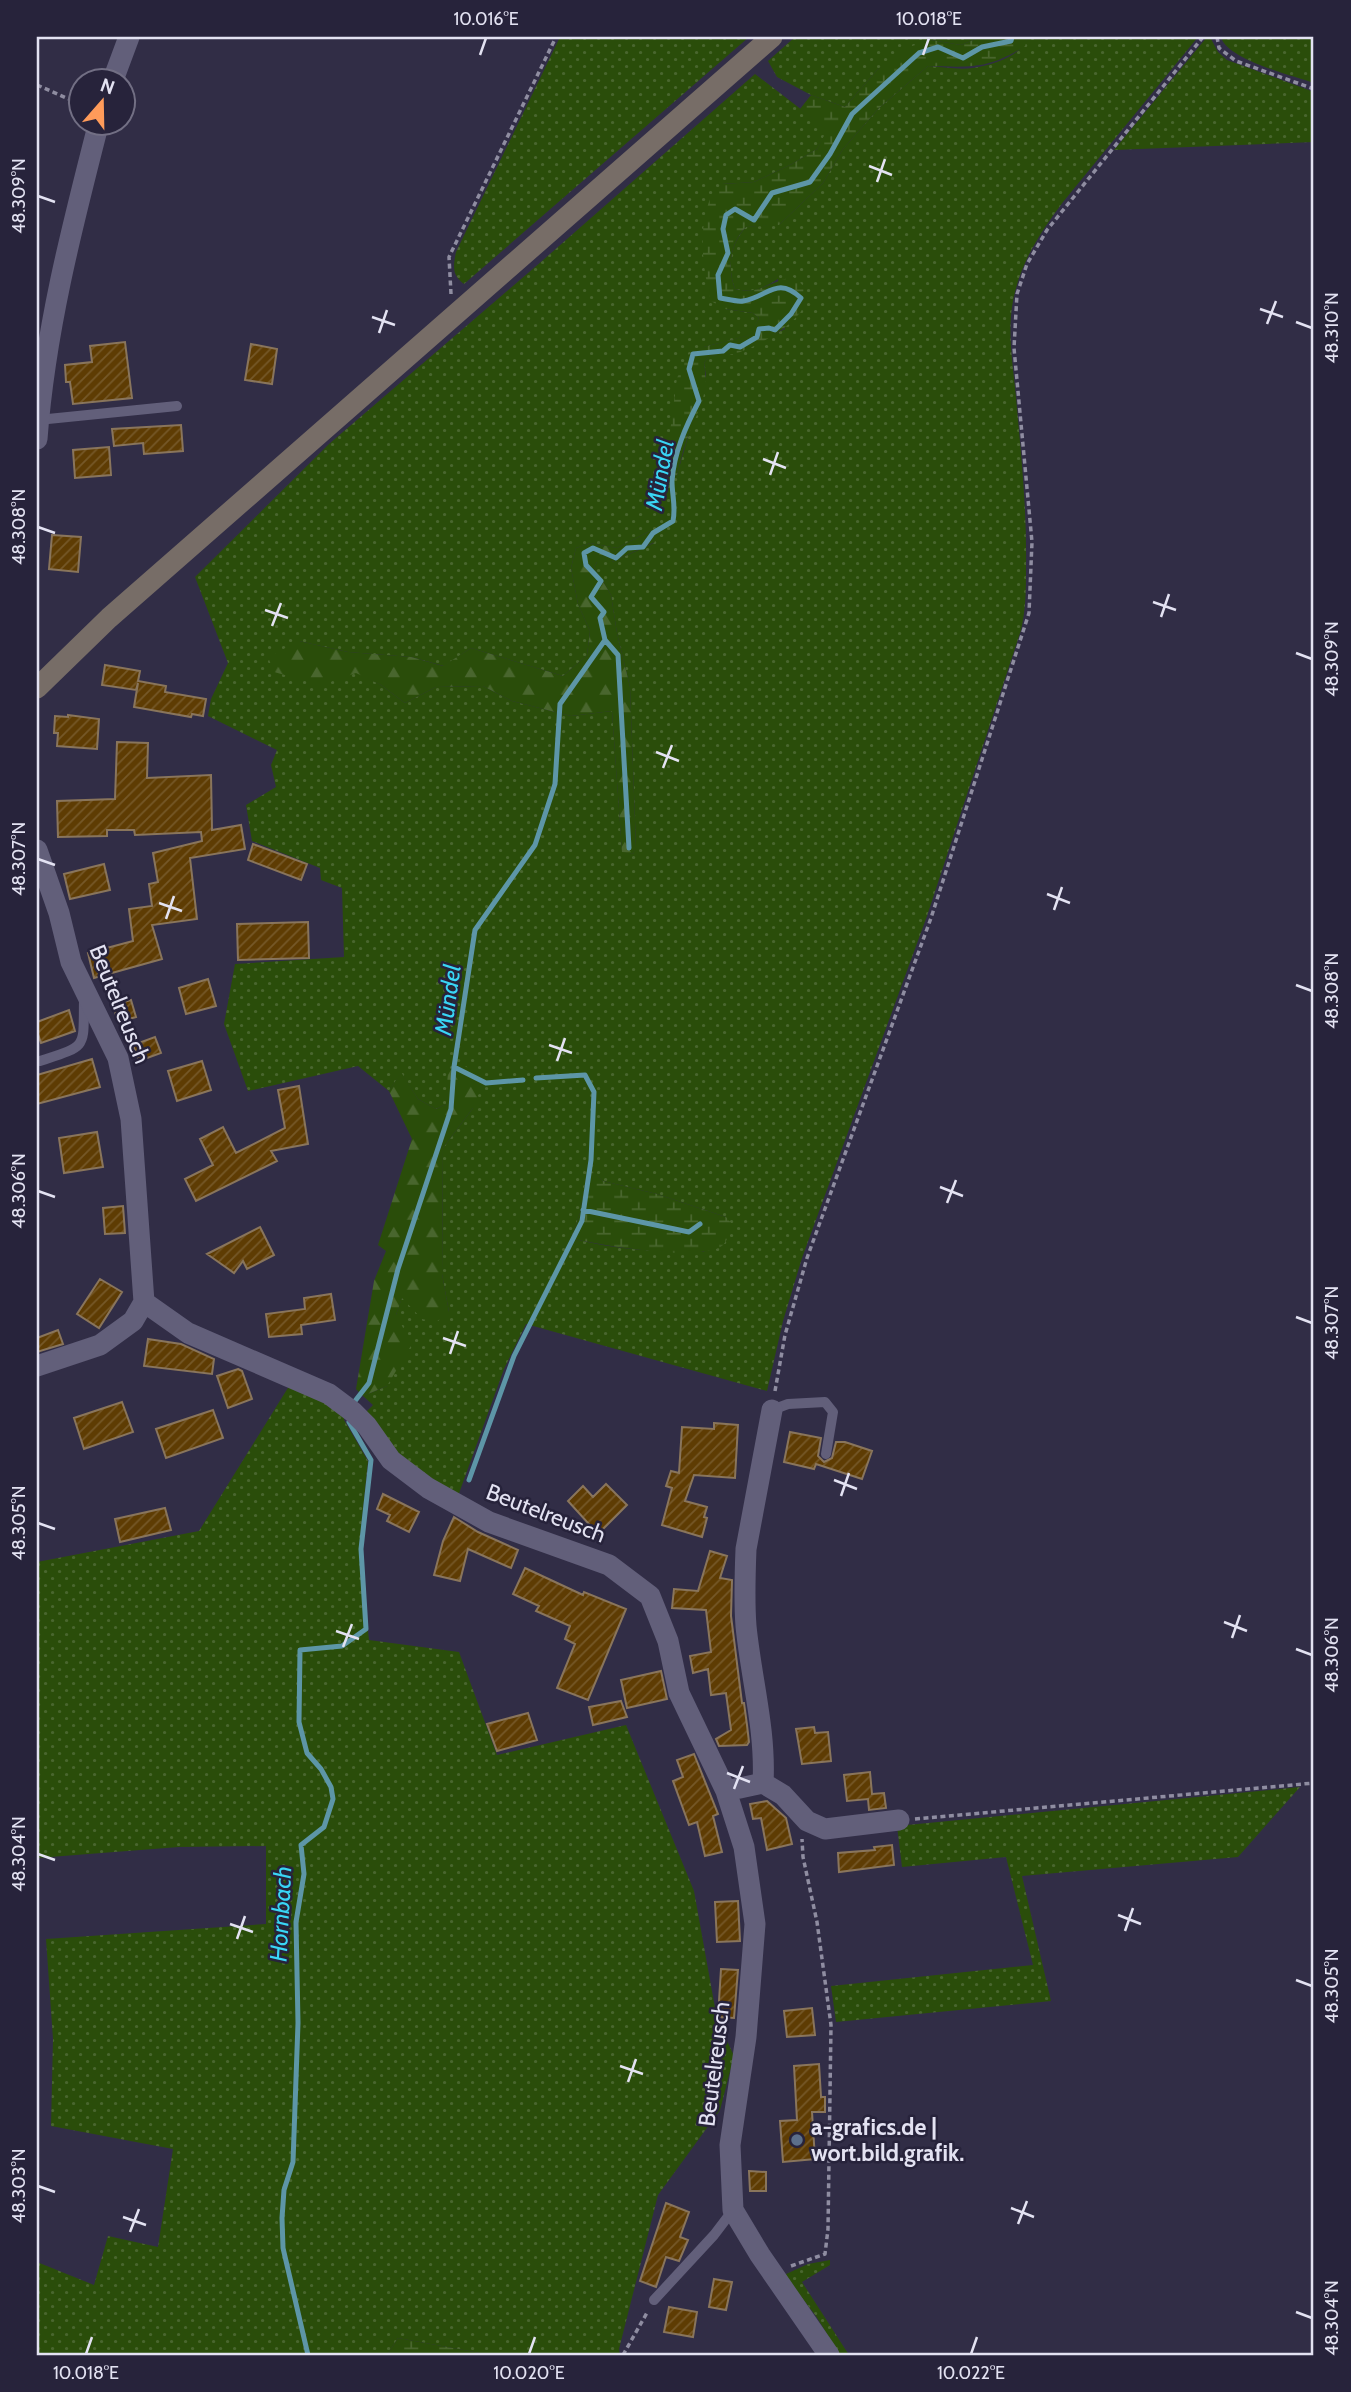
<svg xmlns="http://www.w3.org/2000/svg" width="1351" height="2392" font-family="Cabin,sans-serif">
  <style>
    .grass { fill: url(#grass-dots); fill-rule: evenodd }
    .forest { fill: url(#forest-firs) }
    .wetland { fill: url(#wetland-marsh) }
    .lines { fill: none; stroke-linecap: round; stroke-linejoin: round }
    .stream { stroke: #5d96a7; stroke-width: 5 }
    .building { fill: url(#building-hatch); stroke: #89755c; stroke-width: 2 }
    .path { stroke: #8f8da1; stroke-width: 3.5; stroke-dasharray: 5 3.5; stroke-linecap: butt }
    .service { stroke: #625f7a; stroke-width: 10 }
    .minor { stroke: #625f7a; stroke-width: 21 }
    .secondary { stroke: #776d67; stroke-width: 21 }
    .ticks { fill: none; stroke: #e3e2f2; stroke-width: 2.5 }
    .service-dot { fill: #5c6f8a; stroke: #27233b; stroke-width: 2.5 }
    .labels { text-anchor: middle; stroke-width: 5; stroke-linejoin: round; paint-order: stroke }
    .street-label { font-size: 23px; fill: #e3e2f2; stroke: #27233b }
    .poi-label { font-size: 23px; font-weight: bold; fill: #e3e2f2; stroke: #27233b; text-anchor: start }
    .water-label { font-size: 24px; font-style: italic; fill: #39d6f5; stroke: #27233b }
    .neatline { fill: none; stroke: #e3e2f2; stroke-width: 2.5 }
    .ticks-label { font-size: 18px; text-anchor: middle; fill: #e3e2f2 }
  </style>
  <defs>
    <pattern id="grass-dots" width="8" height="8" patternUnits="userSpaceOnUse" patternTransform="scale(1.75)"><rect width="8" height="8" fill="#2a4d0a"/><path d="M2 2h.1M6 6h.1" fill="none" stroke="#49662e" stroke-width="1.8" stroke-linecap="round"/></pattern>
    <pattern id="forest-firs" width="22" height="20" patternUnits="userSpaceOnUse" patternTransform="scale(1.75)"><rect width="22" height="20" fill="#2a4d0a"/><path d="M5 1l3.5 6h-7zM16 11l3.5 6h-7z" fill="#49662e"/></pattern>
    <pattern id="wetland-marsh" width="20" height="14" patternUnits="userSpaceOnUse" patternTransform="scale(1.75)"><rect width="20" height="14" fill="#2a4d0a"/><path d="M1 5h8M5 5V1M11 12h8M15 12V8" fill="none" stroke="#49662e"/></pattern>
    <pattern id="building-hatch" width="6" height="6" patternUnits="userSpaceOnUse" patternTransform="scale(1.75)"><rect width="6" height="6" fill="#5e3c03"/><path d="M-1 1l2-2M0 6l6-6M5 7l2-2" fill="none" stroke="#755828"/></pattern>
  </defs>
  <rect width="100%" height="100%" fill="#312d46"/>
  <!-- grass -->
  <path class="grass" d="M560,37h189l-285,247c-12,-9 -11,-17 -8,-32z
    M795,37h186l-20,8 -30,-5 -53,29 -33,38 -34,-12 -34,-18 -9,-16z
    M1028,37h170l-135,165c-23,31 -43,61 -50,99 -6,31 0,64 3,96 5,57 11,112 10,170 0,22 0,42 -5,63l-94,286 -125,342 -19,63 -16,70 -241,-67 -22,45 -46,127 -53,-34 -41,-48 9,-9 -10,-9 24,-10 9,-71 6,-18 47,15 -7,-38 1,-126 30,-40 -27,-4 -10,5 -18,-10 -17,-26 -12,18 -31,-25 -110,25 -24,-67 11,-60 109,-7 -2,-69 -21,-8 -1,-12 -68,-27 -6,-36 30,-18 -5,-22 6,-15 -69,-34 3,-17 17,-36 -33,-86 134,-133 213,-183 213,-187 73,56 -11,19 -25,15 -38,18 -32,2 3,125 28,4 6,5 -9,17 -46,12c-16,41 -41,84 -37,130l10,-2 29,-100 -2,-12 5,-7 27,-3 49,-24 -7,-50c-15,10 -26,14 -43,10 -8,-22 -5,-45 11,-62l34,-3 43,-41 20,-34 36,-41 49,-42c14,1 31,4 45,2 19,-3 49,-12 55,-31zM650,531l4,12 -42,19h-15l-3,5 17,28 6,38 13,54 6,160 -3,7 -11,-3 -10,-140 -41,5 -59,-15 -29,-15 -47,1 -31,16 -24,-18 -82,-44 49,11 63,5 33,9 27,-18 92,28 24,-21 3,-24 -12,-27 -7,-36 5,-20 14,-5 27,5zM588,1167l15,14 54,13 69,23 -22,35c-44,0 -90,-2 -133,-14l9,-25z
    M1207,37h3l8,15 9,8 87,32v50l-200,8z
    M1221,37h93v46c-21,-7 -88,-24 -93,-46z
    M291,1383l53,30v7l24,41 -9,88 10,91 90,12 38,103 129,-30 68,166 23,128 17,37 -14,54 -62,85 -39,154 1,6h-129l-93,-17 -11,17h-350v-93l57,23 14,-49 50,11 15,-98 -122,-23 2,-87 -7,-100 220,-15v-78l-87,1 -142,11v-296l162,-31z
    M1300,1787l-62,70 -216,19 29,125 -215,21 -5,-36 202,-21 -27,-108 -104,10 -5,-41z
    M830,2260v5l-28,17 47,73h-9l-24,-39 -32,-41 24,-11z"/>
  <!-- forest -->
  <path class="forest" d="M650,531l5,11 -43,20h-15l-3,5 17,28 6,38 13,54 6,161 -3,6 -11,-2 -10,-141 -41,5 -59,-15 -29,-15 -47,1 -31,16 -24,-18 -25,-12 -35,12 -47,-13 -6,-15 31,-16 49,11 63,5 32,9 28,-18 92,28 24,-21 3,-24 -12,-27 -7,-36 5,-20 14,-5 27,5z
    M462,1064l15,10 5,11 -9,23 -30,40 -1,126 7,38 -13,10 -14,-3 -20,-21 -6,17 16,29 -25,42 -24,10 -7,-7 18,-108 12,-30 -8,-6 34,-106 -23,-48 12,-19 17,27 18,10 10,-5 2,-34z"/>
  <!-- wetland -->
  <path class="wetland" d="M981,37h47l-3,9c-37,24 -55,21 -97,20l-49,42 -36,41 -20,34 -44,42 -33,2c-16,16 -19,41 -11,62 25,6 35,-8 58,-12 44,28 -32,69 -56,76 -9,3 -19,2 -28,3l-5,7c6,37 -8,48 -18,80 -4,10 -6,22 -9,32l-10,2 -1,-14 11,-85 11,-23 16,-8 45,-12 10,-17 -6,-5 -28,-4 -14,-8c-8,-31 -13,-68 -2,-99 2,-7 9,-13 13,-18l32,-2 38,-18 25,-15 10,-19 -27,-21 11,-14 34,12 33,-38 31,-22 22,-7 30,5z
    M588,1166l15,15 54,13 69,23 6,7c-2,7 -4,16 -9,21 -18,18 -127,0 -152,-7l9,-25z
    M398,2338l93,17h-104z"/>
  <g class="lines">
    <!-- stream -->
    <path class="stream" d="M605,640l13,15 11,193
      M454,1067l32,16 37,-3
      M583,1210l106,22 11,-8
      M355,1401l14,-18 29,-114 53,-160 3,-42 21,-137 60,-85 20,-61 5,-80 45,-64 -5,-22 4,-6 -13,-15 10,-16 -15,-16 -2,-12 9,-5 23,10 11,-10 16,-1 10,-14 20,-12c3,-14 -1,-26 -1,-40 2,-29 14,-55 27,-80l-10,-32 4,-15 30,-3 7,-6 10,2 17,-10 2,-8 10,-1 6,2 16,-16 10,-16c-24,-23 -33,-1 -58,3 -6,1 -16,-2 -23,-3l-2,-23 10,-22 -5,-24 3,-14 9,-6 19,11 18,-27 38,-11 20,-28 22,-40 67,-61 19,-6 25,11 19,-11 29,-6 1,-4
      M469,1480l45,-124 68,-135 9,-61 3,-68 -9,-17 -49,3
      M308,2355l-25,-107 -1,-30 2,-28 9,-28 5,-139 -2,-101 8,-48 -3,-29 23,-18 9,-28 -2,-12 -10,-18 -14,-16 -8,-31 1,-72 42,-4 24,-17 -5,-80 10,-89 -22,-38"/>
  </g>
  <!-- building -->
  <path class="building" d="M125,342l7,56 -59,6 -3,-22h-4l-1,-17 27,-3 -2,-16z
    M251,344l26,5 -5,35 -27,-4z
    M181,425l2,26 -39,3 -1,-11 -29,3 -2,-17z
    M109,447l2,28 -36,3 -2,-28z
    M52,535l29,2 -3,35 -29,-3z
    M105,665l35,6 -2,10 28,5 -1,6 41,7 -3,17 -11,-2 -1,3 -57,-10 4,-24 -2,7 -34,-5z
    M68,715l31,4 -2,30 -40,-3 1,-13h-4l1,-17 13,1z
    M117,742l31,1 -1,35 64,-3 1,55 29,-5 4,24 -55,9 7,61 -45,6 10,34 -68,19 -6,-25 45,-12 -4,-32 23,-3 -3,-22 9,-2 -5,-29 49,-12 -1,-9 -66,3 -1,-5h-27v6l-49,1 -1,-36 58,-2z
    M253,844l54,20 -6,16 -53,-20z
    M104,864l6,26 -40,9 -6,-25z
    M308,922l1,36 -71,2 -1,-36z
    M208,979l8,27 -30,8 -7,-26z
    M131,1000l5,17 -18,5 -5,-17z
    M69,1010l6,21 -34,12 -4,-12v-9z
    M155,1037l6,16 -22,8 -6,-16z
    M92,1059l8,28 -63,17v-29z
    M202,1061l9,29 -34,11 -9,-30z
    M299,1086l9,58 -37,7 6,10 -81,40 -11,-22 28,-14 -13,-26 23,-12 13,26 49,-25 -7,-38z
    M97,1132l6,35 -39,6 -5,-35z
    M123,1206l2,27 -20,1 -2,-26z
    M260,1227l14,28 -27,14 -4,-8 -9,12 -27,-19z
    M100,1279l22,13 -23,36 -22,-14z
    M331,1294l4,26 -34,5 1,9 -33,3 -3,-23 39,-5 -1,-11z
    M58,1330l5,14 -26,8v-14z
    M148,1339l33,5 33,15 -2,15 -68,-8z
    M238,1369l4,2 10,28 -24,9 -11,-32z
    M122,1402l11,30 -49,17 -10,-31z
    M213,1410l10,28 -57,20 -10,-29z
    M714,1423l24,2 -3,53 -41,-3 -9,26 22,6 -3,10 3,1 -5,19 -40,-12 10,-37 -6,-2 5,-15 8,2 3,-46 32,2z
    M790,1432l31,6 -3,18 6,6 8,-4 4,-16h9l27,9 -10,28 -46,-15 -2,5 -30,-7z
    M606,1484l21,21 -29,29 -30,-33 15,-15 10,11z
    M383,1494l36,18 -10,20 -22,-11 3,-6 -13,-6z
    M165,1508l6,22 -51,12 -5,-23z
    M454,1517l24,15 40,18 -7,18 -43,-19 -8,32 -26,-6 9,-34z
    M710,1551l17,5 -7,22 12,2 -1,36 11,87h2l3,22 2,17 -2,3 -28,1 -3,-7 15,-9 -5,-37 -15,2 -3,-26 -15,4 -3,-17 21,-4 -5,-42 -34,-2 2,-19 24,2z
    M525,1568l58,27 1,-3 42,17 -38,91 -31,-12 18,-44 -10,-5 5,-13 -34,-15 3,-5 -26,-12z
    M661,1671l6,28 -40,9 -6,-28z
    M621,1701l6,16 -34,8 -4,-18z
    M528,1713l9,27 -40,11 -10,-27z
    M814,1727l1,6 13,-1 3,29 -29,3 -6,-35z
    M694,1754l24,60 -5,2 9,36 -17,4 -8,-34 -8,3 -16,-44 10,-4 -6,-17z
    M870,1772l2,22 12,-1 2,15 -17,2 -1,-11 -21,2 -3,-26z
    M767,1801l19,17 6,26 -25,6 -6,-32 -8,1 -3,-15z
    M892,1845l2,20 -55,7 -1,-19 37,-3 -1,-3z
    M738,1901l2,40 -23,1 -2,-40z
    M721,1969l17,1 -4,48 -16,-1z
    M812,2008l3,27 -28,2 -3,-26z
    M819,2064l2,33h4v15h-13l3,47 -32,3 -3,-41 17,-1 -3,-54z
    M749,2171l17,1v19h-16z
    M666,2203l23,9 -9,25 8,3 -9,21 -13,-4 -10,30 -16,-6z
    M714,2279l18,3 -6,28 -17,-3z
    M669,2307l28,5 -4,25 -29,-5z"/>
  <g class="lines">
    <!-- path -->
    <path class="path" d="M1217,37l2,11 17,13 78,28
      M37,85l43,19
      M451,294l-2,-37 107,-220
      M775,1391l10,-56 22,-77 124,-340 98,-305 3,-71 -18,-194 3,-54 10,-30 20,-34 156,-193
      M915,1819l399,-36
      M791,2266l34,-12 3,-25 3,-204 -14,-103 -14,-65 -1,-18
      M623,2355l25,-44"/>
    <!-- service -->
    <path class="service" d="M38,420l139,-14
      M40,1061c49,-16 43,-12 44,-62
      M772,1410l16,-6 37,-2 8,10 -7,42
      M654,2300l60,-65 19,-25"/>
    <!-- minor -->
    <path class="minor" d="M113,80l16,-43
      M37,439c8,-108 35,-212 62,-317
      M37,850l22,63 12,49 47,96 13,61 13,183 -11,19 -33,24 -63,21
      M144,1302l44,31 141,61 24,18 14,14 24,34 37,28 61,34 120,43 41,31 18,45 11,52 47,98 18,56 11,77 -9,113 -16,108 3,65 27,45 69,100
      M763,1783c3,-53 -12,-105 -17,-157 -2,-26 -1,-52 0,-77l26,-139
      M726,1791l37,-8 20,12 24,26 18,8 74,-9"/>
    <!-- secondary -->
    <path class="secondary" d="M37,688l72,-70 663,-581"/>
  </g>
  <!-- ticks -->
  <path class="ticks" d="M480,55l6,-17M923,55l6,-17M869,166l23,9M877,182l8,-23M38,196l17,6M1260,309l23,8M372,317l23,8M1296,322l16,6M1267,324l9,-23M379,333l8,-23M763,459l23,9M770,475l8,-23M38,527l17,6M1153,602l23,8M265,610l23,8M1161,617l8,-23M272,626l9,-23M1296,653l16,6M656,752l23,9M663,768l9,-23M38,859l17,6M1047,894l23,9M159,903l23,8M1054,910l8,-23M166,919l8,-23M1296,985l16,6M549,1045l23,8M557,1061l8,-23M940,1187l23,9M38,1191l17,6M947,1203l9,-23M1296,1317l16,6M443,1338l23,8M450,1354l8,-23M834,1480l23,9M841,1496l8,-23M38,1523l17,6M1224,1622l23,9M336,1631l23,8M1232,1638l8,-23M343,1647l9,-23M1296,1649l16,6M727,1773l23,9M734,1789l9,-23M38,1854l17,6M1118,1915l23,9M230,1924l23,8M1125,1931l8,-23M237,1939l8,-23M1296,1980l16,6M620,2066l23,8M628,2082l8,-23M38,2186l17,6M1011,2208l23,9M123,2217l23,8M1018,2224l9,-23M130,2232l9,-23M1296,2312l16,6M86,2354l6,-17M529,2354l6,-17M971,2354l6,-17"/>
  <!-- markers -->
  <circle class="service-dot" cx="797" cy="2140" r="7"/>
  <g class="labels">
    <!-- street labels -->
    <g class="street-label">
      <text transform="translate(120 1004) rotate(68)" y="8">Beutelreusch</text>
      <text transform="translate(546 1513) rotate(21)" y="8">Beutelreusch</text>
      <text transform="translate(714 2064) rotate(-83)" y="8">Beutelreusch</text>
    </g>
    <!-- poi labels -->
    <g class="poi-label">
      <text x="811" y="2135">a-grafics.de |<tspan x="811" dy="26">wort.bild.grafik.</tspan></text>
    </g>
    <!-- water labels -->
    <g class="water-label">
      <text transform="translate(660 475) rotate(-80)" y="8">Mündel</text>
      <text transform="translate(448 1000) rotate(-82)" y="8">Mündel</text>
      <text transform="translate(281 1914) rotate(-87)" y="8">Hornbach</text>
    </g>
  </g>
  <!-- border -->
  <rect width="1351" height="2392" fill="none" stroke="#27233b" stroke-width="77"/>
  <!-- north arrow -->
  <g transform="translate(102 102) rotate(20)"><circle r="33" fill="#27233b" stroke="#726f84" stroke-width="2"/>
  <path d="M0-5L12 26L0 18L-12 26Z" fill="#ff9b5a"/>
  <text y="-10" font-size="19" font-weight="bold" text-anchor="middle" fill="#e3e2f2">N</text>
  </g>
  <rect x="38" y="38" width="1274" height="2316" class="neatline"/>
  <g class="ticks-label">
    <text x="486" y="25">10.016°E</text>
    <text x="929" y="25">10.018°E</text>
    <text transform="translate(19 196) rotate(-90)" y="6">48.309°N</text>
    <text transform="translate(1332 328) rotate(-90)" y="6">48.310°N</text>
    <text transform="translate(19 527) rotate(-90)" y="6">48.308°N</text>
    <text transform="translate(1332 659) rotate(-90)" y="6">48.309°N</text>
    <text transform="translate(19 859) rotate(-90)" y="6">48.307°N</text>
    <text transform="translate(1332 991) rotate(-90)" y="6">48.308°N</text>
    <text transform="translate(19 1191) rotate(-90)" y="6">48.306°N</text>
    <text transform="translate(1332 1323) rotate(-90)" y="6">48.307°N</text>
    <text transform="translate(19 1523) rotate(-90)" y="6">48.305°N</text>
    <text transform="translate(1332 1655) rotate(-90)" y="6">48.306°N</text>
    <text transform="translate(19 1854) rotate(-90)" y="6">48.304°N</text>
    <text transform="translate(1332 1986) rotate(-90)" y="6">48.305°N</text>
    <text transform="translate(19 2186) rotate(-90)" y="6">48.303°N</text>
    <text transform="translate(1332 2318) rotate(-90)" y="6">48.304°N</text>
    <text x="86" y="2379">10.018°E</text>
    <text x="529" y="2379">10.020°E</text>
    <text x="971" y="2379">10.022°E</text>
  </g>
</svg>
